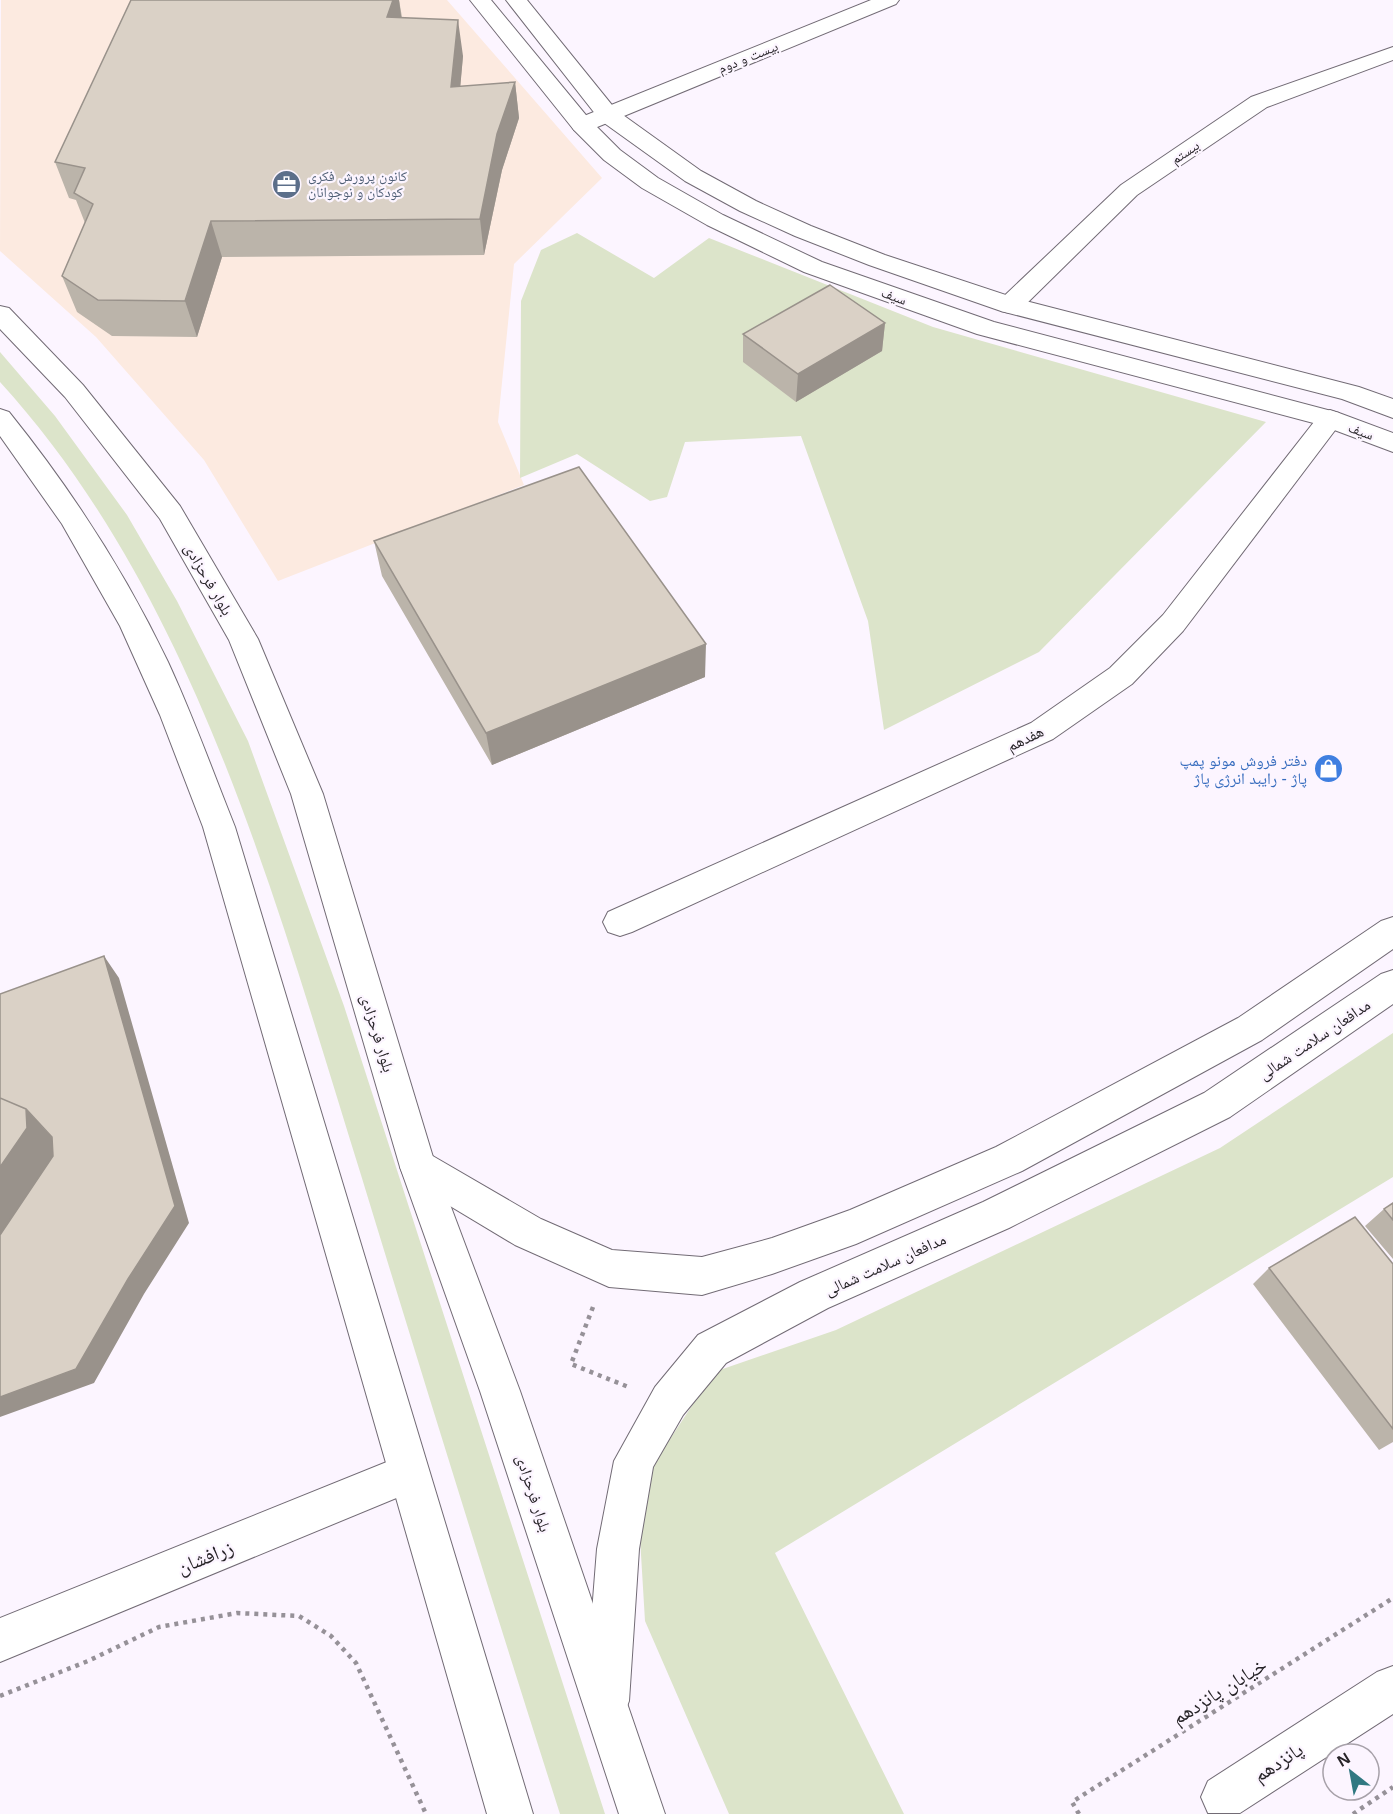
<svg xmlns="http://www.w3.org/2000/svg" width="1393" height="1814" font-family="Helvetica,'Noto Naskh Arabic',sans-serif">
  <style>
    .education { fill: #fceae0 }
    .green { fill: #dce4ca }
    .lines { fill: none; stroke-linecap: round; stroke-linejoin: round }
    .minor-casing { stroke: #726b75; stroke-width: 2 }
    .tertiary-casing { stroke: #726b75; stroke-width: 2 }
    .secondary-casing { stroke: #726b75; stroke-width: 2 }
    .path { stroke: #969198; stroke-width: 4.5; stroke-dasharray: 4 5; stroke-linecap: butt }
    .minor { fill: #fff; fill-rule: evenodd }
    .tertiary { fill: #fff; fill-rule: evenodd }
    .secondary { fill: #fff; fill-rule: evenodd }
    .wall { fill: #bbb4aa }
    .shaded-wall { fill: #99928b }
    .building { fill: #dad1c6; stroke: #99928b; stroke-width: 1.5 }
    .labels { text-anchor: middle; stroke-width: 4.5; stroke-linejoin: round; paint-order: stroke }
    .far-street-label { font-size: 14px; fill: #272428; stroke: #fcf5ff }
    .far-service-label { font-size: 14px; fill: #4e5e75; stroke: #fcf5ff; text-anchor: start }
    .street-label { font-size: 16px; fill: #272428; stroke: #fcf5ff }
    .shop-label { font-size: 16px; fill: #366cbe; stroke: #fcf5ff; text-anchor: end }
    .near-street-label { font-size: 20px; fill: #272428; stroke: #fcf5ff }
  </style>
  <rect width="100%" height="100%" fill="#fcf5ff"/>
  <!-- education -->
  <path class="education" d="M1,0h446l155,178 -88,86 -16,158 26,63 -246,96 -74,-121 -108,-123 -96,-86z"/>
  <!-- green -->
  <path class="green" d="M577,233l77,45 55,-40 224,89 333,95 -227,230 -155,78 -16,-109 -67,-185 -116,6 -18,55 -17,4 -73,-47 -57,24 1,-177 20,-51z
    M0,352l55,64 72,99 50,86 71,140 96,265 261,808h-45c-68,-213 -134,-426 -199,-639 -85,-272 -165,-578 -361,-793z
    M1393,1033v144l-618,376 129,261h-175l-84,-193 -5,-83 7,-64 67,-102 122,-42 384,-182z"/>
  <g class="lines">
    <defs>
      <path id="minor" d="M871,0h28l-3,4 -306,126 -8,2 -8,-2 -3,-5 3,-5z
        M1393,47v13l-126,47 -130,88 -118,116 -9,2 -9,-2 -3,-6 3,-6 120,-114 130,-88z
        M1330,410l9,3 4,6 -4,6 -156,206 -51,53 -79,55 -421,193 -12,4 -12,-4 -5,-10 5,-10 423,-189 79,-55 53,-53 158,-202z
        M1393,1666v48l-153,99h-32l-7,-16 7,-16 169,-109z"/>
      <path id="tertiary" d="M470,0h21l99,120 30,30 38,28 65,37 99,47 172,60 345,91 54,20v19l-72,-27 -344,-91 -173,-62 -97,-47 -65,-37 -38,-28 -30,-30z
        M506,0h21l89,110 85,61 55,30 55,25 74,29 133,44 341,88 34,12v19l-51,-19 -341,-88 -132,-46 -74,-29 -55,-25 -55,-30 -85,-61z
        M1393,917v32l-131,91 -240,131 -166,73 -84,30 -70,21 -93,-8 -94,-42 -110,-66 -5,-12 5,-12 13,-5 13,5 110,64 71,31 90,7 70,-19 78,-28 146,-63 242,-129 143,-97z
        M1393,970v34l-163,113 -221,111 -181,80 -102,55 -43,52 -30,52 -14,82 -10,152 -6,16 -16,6 -16,-6 -6,-16 12,-152 17,-88 41,-74 43,-52 102,-53 183,-80 221,-109 177,-119z
        M409,1453l14,6 6,14 -6,14 -423,175v-44z"/>
      <path id="secondary" d="M0,306l9,2 74,77 97,121 78,133 65,155 113,373 84,224 145,423h-46l-139,-423 -80,-224 -109,-373 -62,-154 -69,-121 -95,-122 -65,-68z
        M0,409l9,3c62,77 116,160 159,250 25,54 45,110 67,165l298,987h-46l-284,-987 -43,-112 -40,-89 -58,-102 -62,-88z"/>
    </defs>
    <!-- minor casing -->
    <use href="#minor" class="minor-casing"/>
    <!-- tertiary casing -->
    <use href="#tertiary" class="tertiary-casing"/>
    <!-- secondary casing -->
    <use href="#secondary" class="secondary-casing"/>
    <!-- path -->
    <path class="path" d="M593,1307l-22,57 60,24
      M0,1696l88,-35 71,-34 78,-14 62,3 32,20 25,27 70,151
      M1079,1814l-7,-12 321,-204
      M1353,1814l40,-27"/>
    <!-- minor -->
    <use href="#minor" class="minor"/>
    <!-- tertiary -->
    <use href="#tertiary" class="tertiary"/>
    <!-- secondary -->
    <use href="#secondary" class="secondary"/>
  </g>
  <!-- wall -->
  <path class="wall" d="M131,0h268l3,17 61,39 -3,31 55,-5 4,36 -17,52 -18,85 -262,2 -25,80 -85,-1 -35,-24 -15,-36 23,-53 -9,-23 -7,-2 -14,-36z
    M885,323l-3,28 -86,51 -53,-40v-28z
    M374,541l331,136 -213,88 -110,-189z
    M1393,1203v56l-28,-33 19,-17z
    M1393,1264v178l-14,8 -126,-166 16,-16z"/>
  <!-- shaded-wall -->
  <path class="shaded-wall" d="M393,0h6l3,23 -15,-6z
    M458,20l5,36 -6,68 -6,-37z
    M515,82l4,36 -17,52 -18,85 -4,-36 17,-85z
    M211,221l11,36 -25,80 -12,-36z
    M885,323l-3,28 -86,51 2,-28z
    M706,644l-1,33 -213,88 -6,-32z
    M104,956l15,22 70,245 -45,71 -50,89 -94,34v-20z
    M26,1109l43,47 -69,125v-114z"/>
  <!-- building -->
  <path class="building" d="M131,0h262l-6,17 71,3 -7,67 64,-5 -18,52 -17,85 -269,2 -26,80 -87,-1 -36,-24 31,-72 -19,-11 11,-25 -30,-6z
    M830,285l55,38 -87,51 -55,-40z
    M579,467l127,177 -220,89 -112,-192z
    M104,956l71,250 -47,73 -52,90 -76,28v-162l53,-79 -1,-19 -26,-28 -26,-11v-104z
    M0,1098l26,11 1,19 -27,39z
    M1393,1203v17l-9,-11z
    M1355,1217l38,47v165l-124,-161z"/>
  <!-- icons -->
  <defs>
    <symbol id="office-disc" viewBox="-11 -11 22 22"><circle r="9.5" fill="#5c6f8a" stroke="#fcf5ff"/><path d="M-6-3h4V-5.5h4V-3h4V5H-6ZM-1-4.5V-3h2v-1.5ZM-6 0V1H6V0Z" fill="#fff"/></symbol>
    <symbol id="shop-disc" viewBox="-11 -11 22 22"><circle r="9.5" fill="#3f7fe0" stroke="#fcf5ff"/><path d="M-5-2.5h2.3a2.7 3.5 0 0 1 5.4 0H5L5.5 6h-11ZM-1.5-2.5h3a1.5 2.3 0 0 0-3 0Z" fill="#fff"/></symbol>
  </defs>
  <g fill-rule="evenodd">
    <use href="#office-disc" x="270" y="168" width="33" height="33"/>
    <use href="#shop-disc" x="1312" y="752" width="33" height="33"/>
  </g>
  <g class="labels">
    <!-- far-street labels -->
    <g class="far-street-label">
      <text transform="translate(748 57) rotate(-22)" y="5">بیست و دوم</text>
      <text transform="translate(1185 152) rotate(-34)" y="5">بیستم</text>
      <text transform="translate(894 296) rotate(20)" y="5">سیف</text>
      <text transform="translate(1361 431) rotate(20)" y="5">سیف</text>
    </g>
    <!-- far-service labels -->
    <g class="far-service-label">
      <text x="308" y="181">کانون پرورش فکری<tspan x="308" dy="16">کودکان و نوجوانان</tspan></text>
    </g>
    <!-- street labels -->
    <g class="street-label">
      <text transform="translate(209 579) rotate(60)" y="6">بلوار فرحزادی</text>
      <text transform="translate(1025 738) rotate(-26)" y="6">هفدهم</text>
      <text transform="translate(378 1033) rotate(73)" y="6">بلوار فرحزادی</text>
      <text transform="translate(1314 1039) rotate(-34)" y="6">مدافعان سلامت شمالی</text>
      <text transform="translate(885 1264) rotate(-24)" y="6">مدافعان سلامت شمالی</text>
      <text transform="translate(534 1493) rotate(72)" y="6">بلوار فرحزادی</text>
    </g>
    <!-- shop labels -->
    <g class="shop-label">
      <text x="1307" y="766">دفتر فروش مونو پمپ<tspan x="1307" dy="18">پاژ - رایبد انرژی پاژ</tspan></text>
    </g>
    <!-- near-street labels -->
    <g class="near-street-label">
      <text transform="translate(205 1557) rotate(-22)" y="7">زرافشان</text>
      <text transform="translate(1219 1691) rotate(-32)" y="7">خیابان پانزدهم</text>
      <text transform="translate(1278 1762) rotate(-33)" y="7">پانزدهم</text>
    </g>
  </g>
  <!-- north arrow -->
  <g transform="translate(1351 1772) rotate(329)"><circle r="28" fill="#fcf5ff" stroke="#a7a1a9" stroke-width="1.5"/>
  <path d="M0-4.5L10 22L0 15L-10 22Z" fill="#307881"/>
  <text y="-9" font-size="16" font-weight="bold" text-anchor="middle" fill="#272428">N</text>
  </g>
</svg>
